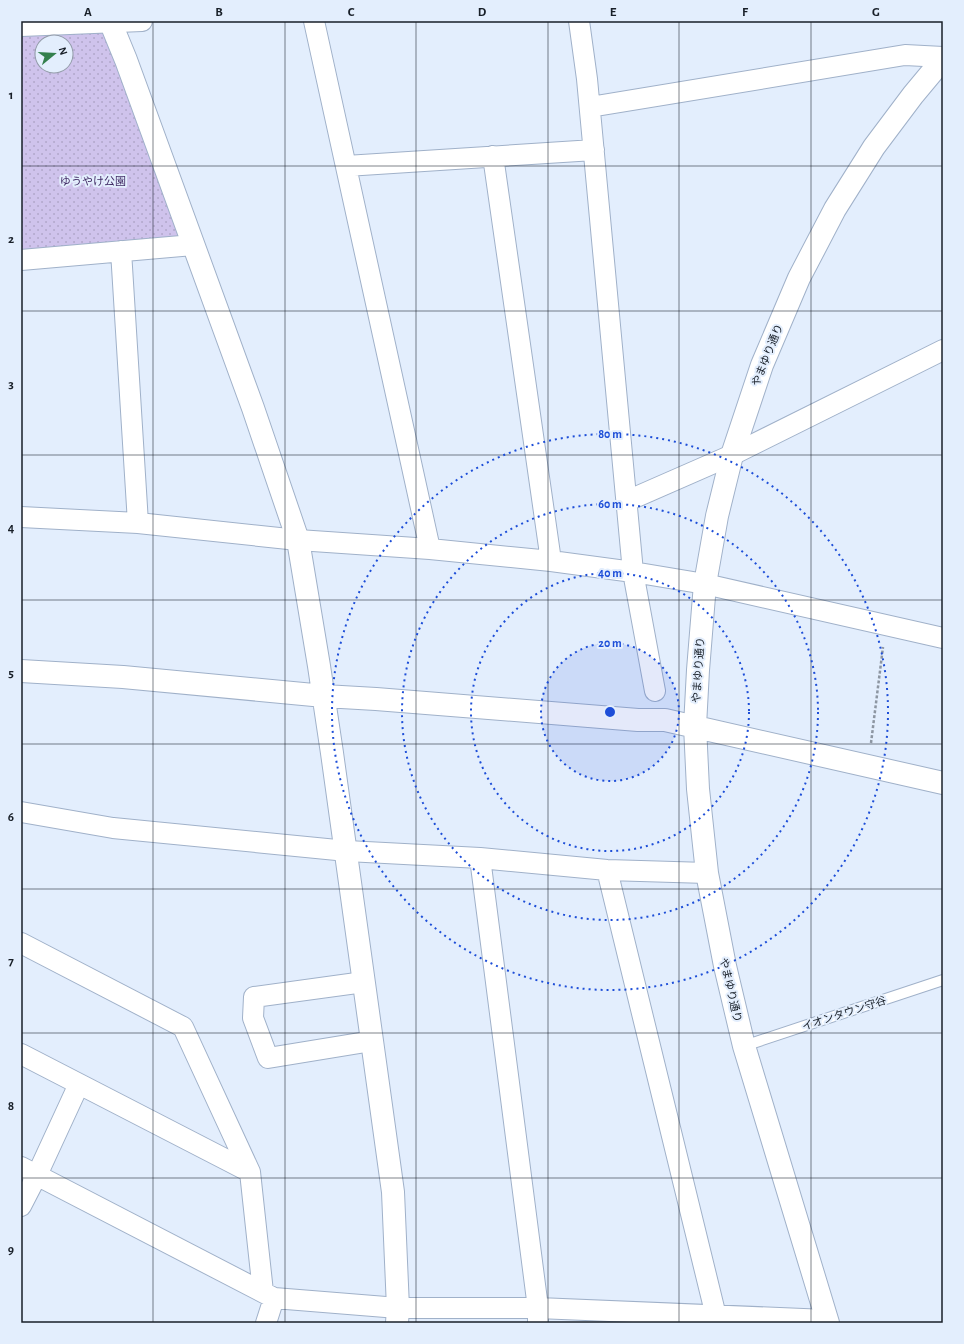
<svg xmlns="http://www.w3.org/2000/svg" width="964" height="1344" font-family="'Alegreya Sans','Noto Sans JP',sans-serif">
  <style>
    .green { fill: url(#green-dots); fill-rule: evenodd }
    .lines { fill: none; stroke-linecap: round; stroke-linejoin: round }
    .lane-casing { stroke: #a0b1c9; stroke-width: 12 }
    .street-casing { stroke: #a0b1c9; stroke-width: 22 }
    .secondary-casing { stroke: #a0b1c9; stroke-width: 24 }
    .path { stroke: #8d96a2; stroke-width: 2.5; stroke-dasharray: 3 2; stroke-linecap: butt }
    .lane { stroke: #fff; stroke-width: 10 }
    .street { stroke: #fff; stroke-width: 20 }
    .secondary { stroke: #fff; stroke-width: 22 }
    .grid { fill: none; stroke: #181f28; stroke-width: 1; stroke-opacity: 0.55 }
    .ring { fill: none; stroke: #1d4ed8; stroke-width: 2; stroke-dasharray: 2 4 }
    .labels { text-anchor: middle; stroke-width: 4; stroke-linejoin: round; paint-order: stroke }
    .park-label { font-size: 11px; fill: #422c66; stroke: #e3eefd }
    .street-label { font-size: 11px; fill: #181f28; stroke: #e3eefd }
    .centre { fill: #1d4ed8; stroke: #e3eefd; stroke-width: 2 }
    .ring-label { font-size: 12px; text-anchor: middle; font-weight: bold; fill: #1d4ed8; stroke: #e3eefd; stroke-width: 4; stroke-linejoin: round; paint-order: stroke }
    .neatline { fill: none; stroke: #181f28; stroke-width: 1.5 }
    .grid-label { font-size: 13px; text-anchor: middle; font-weight: bold; fill: #181f28 }
  </style>
  <defs>
    <pattern id="green-dots" width="8" height="8" patternUnits="userSpaceOnUse"><rect width="8" height="8" fill="#cfc3ec"/><path d="M2 2h.1M6 6h.1" fill="none" stroke="#b1a7ca" stroke-width="1.8" stroke-linecap="round"/></pattern>
  </defs>
  <rect width="100%" height="100%" fill="#e3eefd"/>
  <!-- green -->
  <path class="green" d="M110,22l83,223 -172,15v-234zM42,42h24v24h-24z"/>
  <g class="lines">
    <defs>
      <path id="lane" d="M744,1046l199,-66"/>
      <path id="street" d="M314,21l116,528
        M579,21l8,58 46,493 22,119
        M21,26l121,-5
        M590,107l315,-52 38,2
        M493,156l58,405
        M346,166l248,-16
        M121,251l17,272
        M21,260l172,-15
        M627,501l105,-46 211,-105
        M21,517l117,6 160,17 132,9 121,12 82,11 72,12 238,54
        M21,812l92,16 234,23 133,7 127,12 100,3
        M480,858l58,450v15
        M607,870l109,446
        M21,943l162,84 67,145 13,120
        M364,982l-110,15 -1,21 15,40 104,-17
        M21,1054l229,118
        M21,1167l253,131 124,10h140l289,12
        M21,1206l16,-31 42,-91
        M266,1323l8,-25"/>
      <path id="secondary" d="M110,21l16,39 127,348 45,132 21,126 13,87 61,439 5,116 -1,15
        M21,671l102,6 201,19 52,3 262,21h27l278,63
        M828,1323l-84,-277 -19,-80 -18,-93 -9,-84 -3,-63 3,-56 7,-86 12,-68 15,-61 30,-90 37,-87 36,-69 39,-62 39,-52 30,-36"/>
    </defs>
    <!-- lane casing -->
    <use href="#lane" class="lane-casing"/>
    <!-- street casing -->
    <use href="#street" class="street-casing"/>
    <!-- secondary casing -->
    <use href="#secondary" class="secondary-casing"/>
    <!-- path -->
    <path class="path" d="M871,743l12,-96"/>
    <!-- lane -->
    <use href="#lane" class="lane"/>
    <!-- street -->
    <use href="#street" class="street"/>
    <!-- secondary -->
    <use href="#secondary" class="secondary"/>
  </g>
  <!-- grid -->
  <path class="grid" d="M153,21v1302M285,21v1302M416,21v1302M548,21v1302M679,21v1302M811,21v1302M21,166h922M21,311h922M21,455h922M21,600h922M21,744h922M21,889h922M21,1033h922M21,1178h922"/>
  <!-- distance rings -->
  <circle cx="610" cy="712" r="69" fill="#1d4ed8" fill-opacity=".12"/>
  <g class="ring">
    <circle cx="610" cy="712" r="69"/>
    <circle cx="610" cy="712" r="139"/>
    <circle cx="610" cy="712" r="208"/>
    <circle cx="610" cy="712" r="278"/>
  </g>
  <g class="labels">
    <!-- park labels -->
    <g class="park-label">
      <text x="93" y="185">ゆうやけ公園</text>
    </g>
    <!-- street labels -->
    <g class="street-label">
      <text transform="translate(767 355) rotate(-68)" y="4">やまゆり通り</text>
      <text transform="translate(698 670) rotate(-86)" y="4">やまゆり通り</text>
      <text transform="translate(731 990) rotate(77)" y="4">やまゆり通り</text>
      <text transform="translate(844 1013) rotate(-18)" y="4">イオンタウン守谷</text>
    </g>
  </g>
  <circle cx="610" cy="712" r="6" class="centre"/>
  <g class="ring-label">
    <text x="610" y="438">80 m</text>
    <text x="610" y="508">60 m</text>
    <text x="610" y="577">40 m</text>
    <text x="610" y="647">20 m</text>
  </g>
  <!-- border -->
  <rect width="964" height="1344" fill="none" stroke="#e3eefd" stroke-width="44"/>
  <!-- north arrow -->
  <g transform="translate(54 54) rotate(72)"><circle r="19" fill="#e3eefd" stroke="#929ba8"/>
  <path d="M0-3L7 15L0 10L-7 15Z" fill="#337f4d"/>
  <text y="-6" font-size="11" font-weight="bold" text-anchor="middle" fill="#181f28">N</text>
  </g>
  <rect x="22" y="22" width="920" height="1300" class="neatline"/>
  <g class="grid-label">
    <text x="88" y="16">A</text>
    <text x="219" y="16">B</text>
    <text x="351" y="16">C</text>
    <text x="482" y="16">D</text>
    <text x="613" y="16">E</text>
    <text x="745" y="16">F</text>
    <text x="876" y="16">G</text>
    <text x="11" y="99">1</text>
    <text x="11" y="243">2</text>
    <text x="11" y="388">3</text>
    <text x="11" y="532">4</text>
    <text x="11" y="677">5</text>
    <text x="11" y="821">6</text>
    <text x="11" y="965">7</text>
    <text x="11" y="1110">8</text>
    <text x="11" y="1254">9</text>
  </g>
</svg>
